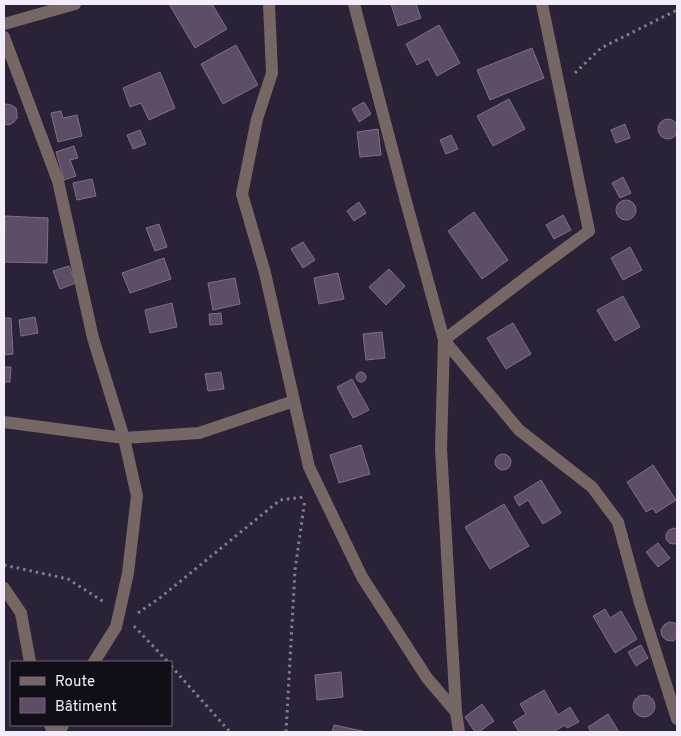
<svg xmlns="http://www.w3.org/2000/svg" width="681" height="736" font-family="Overpass,sans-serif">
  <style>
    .building { fill: #5d4e66; stroke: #7e6e87 }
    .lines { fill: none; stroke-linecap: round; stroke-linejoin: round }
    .path { stroke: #847b8e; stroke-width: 3; stroke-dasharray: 2.5 4; stroke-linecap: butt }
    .minor { stroke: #766765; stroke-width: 12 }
  </style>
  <rect width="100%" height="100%" fill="#2c2238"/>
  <!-- building -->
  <path class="building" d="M169,4h43l15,25 -32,19z
    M391,4h25l5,14 -23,8z
    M439,25l21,38 -23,13 -9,-17 -11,6 -11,-21z
    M236,45l22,40 -35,19 -22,-40z
    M532,48l12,30 -54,22 -13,-30z
    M160,72l15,36 -26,12 -8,-17 -11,4 -7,-19z
    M509,99l16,30 -32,17 -16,-30z
    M364,102l7,12 -12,8 -7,-13z
    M6,104l5,1 5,3 1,5v5l-3,4 -5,3 -5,-1v-19z
    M61,111l2,7 14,-3 5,21 -24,6 -7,-29z
    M658 129a10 10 0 1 1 20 0a10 10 0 1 1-20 0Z
    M625,124l5,14 -14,5 -5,-13z
    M378,129l3,26 -21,2 -3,-25z
    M140,130l6,14 -13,5 -6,-14z
    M451,135l7,14 -12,5 -6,-14z
    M74,146l4,12 -8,2 6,16 -12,4 -8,-28z
    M623,177l8,16 -11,5 -8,-15z
    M92,179l4,17 -19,4 -4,-17z
    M616 210a10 10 0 1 1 20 0a10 10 0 1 1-20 0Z
    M359,202l7,11 -12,8 -7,-10z
    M474,212l34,48 -26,19 -34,-48z
    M563,215l8,15 -17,9 -8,-14z
    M5,216l43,2 -1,45 -43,-1z
    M159,224l8,23 -12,4 -9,-23z
    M303,242l12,18 -12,8 -12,-19z
    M630,247l12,23 -19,10 -12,-22z
    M164,258l7,21 -41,14 -8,-20z
    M69,266l7,17 -16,6 -7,-18z
    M389,269l16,17 -19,19 -17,-18z
    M338,273l6,26 -25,5 -5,-26z
    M235,278l5,26 -27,6 -5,-27z
    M623,296l17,31 -25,14 -18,-31z
    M172,303l5,24 -27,6 -5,-23z
    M221,313l1,11 -12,1 -1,-11z
    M35,317l3,16 -17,3 -2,-16z
    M4,318h7l2,36 -9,1z
    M513,323l18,31 -25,15 -19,-31z
    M382,332l3,26 -19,2 -3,-26z
    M4,367h7l-1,15h-6z
    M221,372l3,17 -16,2 -3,-17z
    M356 377a5 5 0 1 1 10 0a5 5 0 1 1-10 0Z
    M352,379l17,31 -16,8 -16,-31z
    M361,445l9,29 -31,9 -9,-28z
    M495 462a8 8 0 1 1 16 0a8 8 0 1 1-16 0Z
    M653,465l23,35 -20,13 -3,-5 -7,4 -19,-30z
    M541,480l20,33 -18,11 -15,-24 -9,6 -5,-9z
    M504,504l25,42 -39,23 -25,-42z
    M674,528l3,1v14l-3,1 -5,-1 -3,-4v-5l3,-4z
    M658,543l12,15 -12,9 -12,-15z
    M605,609l5,9 11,-7 16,28 -22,14 -22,-37z
    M669,622l6,1 2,2v13l-4,3 -7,-1 -4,-4 -1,-6 3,-5z
    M641,645l7,13 -12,8 -8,-14z
    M341,672l2,25 -26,3 -2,-25z
    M544,690l14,25 12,-8 9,15 -12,6 -2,-3 -12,7h-34l-6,-10 13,-8 -6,-10z
    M633 706a11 11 0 1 1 22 0a11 11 0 1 1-22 0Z
    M482,704l12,17 -15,11h-4l-10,-15z
    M608,714l11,18h-28l-3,-5z
    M334,725l33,7h-35z"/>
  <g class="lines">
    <!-- path -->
    <path class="path" d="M575,73l26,-25 76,-38
      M4,565l64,14 36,23
      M138,613l23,-16 119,-97 24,-3
      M134,626l34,36
      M171,666l59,66
      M286,732l9,-162 10,-71"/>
    <!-- minor -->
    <path class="minor" d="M269,4l3,69 -15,46 -15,75 23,79 44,194 53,110 65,101 29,34
      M354,4l51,194 39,142 -3,109 15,263 3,20
      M4,24l71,-20
      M4,37l54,144 35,157 31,100 13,58 -9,77 -12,54 -22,35
      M444,340l75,90 73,57 26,35 22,81 37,116
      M444,340l88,-67 57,-42 -47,-227
      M4,422l120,16 75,-5 95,-32
      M4,588l17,25 9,49
      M50,725l3,7
      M59,732l4,-7"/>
  </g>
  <!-- border -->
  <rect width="681" height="736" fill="none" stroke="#f2ecfb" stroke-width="10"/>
  <!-- legend -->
  <rect x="10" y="661" width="162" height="65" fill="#120e18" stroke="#6c6773"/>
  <rect x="20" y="677" width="25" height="8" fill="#766765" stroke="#6c6773"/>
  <text x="55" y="686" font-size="15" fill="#f2ecfb">Route</text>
  <rect x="20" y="698" width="25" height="15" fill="#5d4e66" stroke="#6c6773"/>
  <text x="55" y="711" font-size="15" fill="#f2ecfb">Bâtiment</text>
</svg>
